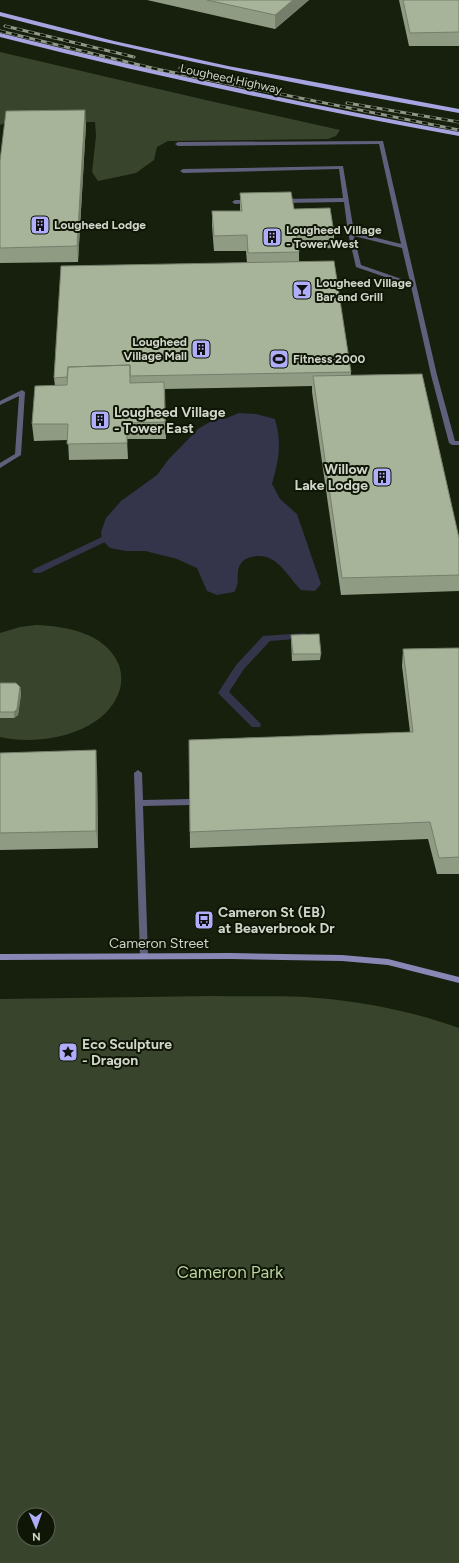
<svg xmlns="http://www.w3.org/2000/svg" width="459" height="1563" font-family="Figtree,sans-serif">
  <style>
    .green { fill: #39442d; fill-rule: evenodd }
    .water { fill: #34344b }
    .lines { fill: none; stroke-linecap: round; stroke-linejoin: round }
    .stream { fill: #34344b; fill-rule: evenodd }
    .lane { fill: #60607d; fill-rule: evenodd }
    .secondary { fill: #8887b5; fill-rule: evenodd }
    .primary { fill: #a6a5e1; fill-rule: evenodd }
    .rail-casing { stroke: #909688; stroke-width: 3 }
    .rail { stroke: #0f1605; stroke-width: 2; stroke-dasharray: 6; stroke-linecap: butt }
    .wall { fill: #909b84 }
    .shaded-wall { fill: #757e6b }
    .building { fill: #a7b499; stroke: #757e6b }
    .labels { text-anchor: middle; stroke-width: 4; stroke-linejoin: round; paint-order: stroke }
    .far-street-label { font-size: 12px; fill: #cfd5c9; stroke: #0f1605 }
    .far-poi-label { font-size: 12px; font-weight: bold; fill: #cfd5c9; stroke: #0f1605; text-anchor: start }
    .poi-label { font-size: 14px; font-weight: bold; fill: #cfd5c9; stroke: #0f1605; text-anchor: start }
    .street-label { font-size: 14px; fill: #cfd5c9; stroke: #0f1605 }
    .near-park-label { font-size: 17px; fill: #bad1a0; stroke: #0f1605 }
  </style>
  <rect width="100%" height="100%" fill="#171f0d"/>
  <!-- green -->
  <path class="green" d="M0,52l210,49 130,29 -4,6 -8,3 -160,2 -11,6 -3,13 -18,13 -38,8 -6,-9 4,-36 -1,-14 -90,1 -5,2z
    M36,625c30,1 70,8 83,40 3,9 3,19 0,27 -15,43 -81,54 -119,45v-104l20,-6z
    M214,996c34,1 70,-1 104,2 47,4 97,14 141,30v535h-459v-564zM24,1515h24v24h-24z"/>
  <!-- water -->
  <path class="water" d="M239,413l17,1 19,5c7,25 4,40 -3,65l8,15 17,15 24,70 -6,7 -14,-1c-14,-14 -25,-39 -49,-33 -6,1 -9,3 -12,8 -5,9 1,17 -6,27l-17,3 -10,-4 -10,-23 -20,-9 -32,-8h-19l-16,-3 -8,-8 -1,-8 5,-14 15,-17 36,-26 11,-15 30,-31 15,-9 14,-2z"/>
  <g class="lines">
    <!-- stream -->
    <path class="stream" d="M102,537l3,1 2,2 -2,2 -65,31h-6l-2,-2 2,-2z
      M305,633l5,3 -1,2 -39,3 -26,28 -15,23 32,32 -1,3h-8l-34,-34 18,-28 27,-29z"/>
    <!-- lane -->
    <path class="lane" d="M383,141l54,234 18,66h4v4h-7l-3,-2 -18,-68 -20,-89 -55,-19 -8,-34 -4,-31 -61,1 -3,-2 3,-2 60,-1 -4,-29 -156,4 -3,-2 3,-2 160,-3 11,66 47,12 -22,-100 -201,2 -3,-2 3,-2zM354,236l48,12 8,34 -49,-17z
      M249,200l2,1v2l-16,1 -3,-2 3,-2z
      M22,390l3,2 -4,63 -21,13v-5l15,-9 4,-58 -19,9v-4z
      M138,770l4,3 1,27 47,-1 4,3 -4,3 -47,1 5,151 -1,2h-6l-1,-2 -6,-184z"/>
    <!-- secondary -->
    <path class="secondary" d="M231,953l111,2 46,4 71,18v6l-71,-18 -46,-4 -111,-2 -231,1v-6z"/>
    <!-- primary -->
    <path class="primary" d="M0,12l114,29 114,25 231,43v4c-154,-27 -307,-57 -459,-97z
      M0,33c152,38 305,71 459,99v4c-154,-28 -307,-60 -459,-99z"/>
    <defs>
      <path id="rail" d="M5,26l129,31
        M0,31l156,38 303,61
        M180,68l61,13
        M347,103l112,19"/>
    </defs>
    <!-- rail casing -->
    <use href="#rail" class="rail-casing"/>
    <!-- rail -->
    <use href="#rail" class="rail"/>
  </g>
  <!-- wall -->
  <path class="wall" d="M147,0h162l-34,29z
    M399,0h60v46h-50z
    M86,124l-8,138 -78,1v-102z
    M240,193l54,16 40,24v15l-35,1v13l52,110v3l108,163v53l-118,4 -29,-203v-6l-147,3 1,50h-39l1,20 -59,1 -1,-20 -34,1 -2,-17 23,-38 -1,-8 193,-115 -1,-12h-32l-2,-25v-15h28z
    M291,635l30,19 -1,6 -28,1 -1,-20z
    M459,648v226h-22l-9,-35 -238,9 -1,-108 221,-8 -8,-66 1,-17z
    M0,683l20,4 1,7 -3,21 -4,3h-14z
    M0,753l97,14 1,81 -98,2z"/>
  <!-- shaded-wall -->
  <path class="shaded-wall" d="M293,0h16l-34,29v-14z
    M85,110l1,14 -8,138 -1,-16z
    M20,687l1,7 -3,21 -4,3v-6z
    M96,750l1,17 1,81 -2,-17z"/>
  <!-- building -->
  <path class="building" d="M207,0h86l-18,15z
    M403,0h56v32l-49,1z
    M85,110l-8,136 -77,2v-87l6,-50z
    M291,192l3,17 36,-1 4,25 -38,1 3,18 -51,1 -1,-18 -33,1 -2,-25h30l-2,-18z
    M334,261l17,111 -221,4v-11l-62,2 -1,10 -13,1 7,-112z
    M130,365v18l34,-1 1,40 -38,1v20l-60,1 1,-20h-36l3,-38 32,-1 1,-18z
    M422,374l37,164v37l-117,3 -29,-202z
    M319,634l2,20h-28l-2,-19z
    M459,648v209l-20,1 -9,-36 -240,10 -1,-92 224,-8 -10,-83z
    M0,683h16l4,4 -3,22 -3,3h-14z
    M96,750v81l-96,2v-80z"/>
  <!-- icons -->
  <defs>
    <symbol id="building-square" viewBox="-11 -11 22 22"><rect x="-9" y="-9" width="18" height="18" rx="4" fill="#b0aefa" stroke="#0f1605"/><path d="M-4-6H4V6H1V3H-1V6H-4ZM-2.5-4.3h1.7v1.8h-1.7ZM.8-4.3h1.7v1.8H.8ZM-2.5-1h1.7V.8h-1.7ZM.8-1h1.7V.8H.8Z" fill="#111"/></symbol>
    <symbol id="bar-square" viewBox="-11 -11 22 22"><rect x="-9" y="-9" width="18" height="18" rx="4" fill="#b0aefa" stroke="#0f1605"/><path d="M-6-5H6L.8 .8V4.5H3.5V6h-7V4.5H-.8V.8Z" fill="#111"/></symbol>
    <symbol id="stadium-square" viewBox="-11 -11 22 22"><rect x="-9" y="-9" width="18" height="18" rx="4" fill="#b0aefa" stroke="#0f1605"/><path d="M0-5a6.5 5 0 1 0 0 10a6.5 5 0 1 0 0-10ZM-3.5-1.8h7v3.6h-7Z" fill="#111"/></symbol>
    <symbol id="bus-square" viewBox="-11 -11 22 22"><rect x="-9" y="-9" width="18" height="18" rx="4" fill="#b0aefa" stroke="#0f1605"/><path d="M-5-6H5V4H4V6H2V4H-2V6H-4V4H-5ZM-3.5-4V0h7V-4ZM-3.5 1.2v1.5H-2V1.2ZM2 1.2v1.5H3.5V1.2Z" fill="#111"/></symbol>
    <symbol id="sight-square" viewBox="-11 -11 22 22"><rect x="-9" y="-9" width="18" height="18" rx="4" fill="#b0aefa" stroke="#0f1605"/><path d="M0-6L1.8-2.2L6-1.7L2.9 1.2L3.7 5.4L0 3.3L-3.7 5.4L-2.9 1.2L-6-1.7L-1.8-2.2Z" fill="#111"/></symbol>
  </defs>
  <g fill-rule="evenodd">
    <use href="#building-square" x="29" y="214" width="22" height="22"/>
    <use href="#building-square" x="261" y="226" width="22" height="22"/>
    <use href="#bar-square" x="291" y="279" width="22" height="22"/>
    <use href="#building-square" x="190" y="338" width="22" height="22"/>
    <use href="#stadium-square" x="268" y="348" width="22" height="22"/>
    <use href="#building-square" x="89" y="409" width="22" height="22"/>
    <use href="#building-square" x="371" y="466" width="22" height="22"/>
    <use href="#bus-square" x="193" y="909" width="22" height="22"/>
    <use href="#sight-square" x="57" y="1041" width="22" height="22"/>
  </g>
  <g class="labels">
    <!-- far-street labels -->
    <g class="far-street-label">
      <text transform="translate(231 79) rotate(12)" y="4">Lougheed Highway</text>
    </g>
    <!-- far-poi labels -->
    <g class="far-poi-label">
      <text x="54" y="229">Lougheed Lodge</text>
      <text x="286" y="234">Lougheed Village<tspan x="286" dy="14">- Tower West</tspan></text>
      <text x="316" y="287">Lougheed Village<tspan x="316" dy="14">Bar and Grill</tspan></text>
      <text x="187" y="346" text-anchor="end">Lougheed<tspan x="187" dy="14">Village Mall</tspan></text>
      <text x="293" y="363">Fitness 2000</text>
    </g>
    <!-- poi labels -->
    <g class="poi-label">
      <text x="114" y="417">Lougheed Village<tspan x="114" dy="16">- Tower East</tspan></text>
      <text x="368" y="474" text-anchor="end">Willow<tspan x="368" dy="16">Lake Lodge</tspan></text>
      <text x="218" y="917">Cameron St (EB)<tspan x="218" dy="16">at Beaverbrook Dr</tspan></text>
      <text x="82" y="1049">Eco Sculpture<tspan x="82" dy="16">- Dragon</tspan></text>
    </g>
    <!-- street labels -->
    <g class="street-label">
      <text x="159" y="948">Cameron Street</text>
    </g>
    <!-- near-park labels -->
    <g class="near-park-label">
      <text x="230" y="1278">Cameron Park</text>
    </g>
  </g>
  <!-- north arrow -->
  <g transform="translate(36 1527) rotate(178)"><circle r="19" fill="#0f1605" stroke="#5c6253"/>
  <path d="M0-3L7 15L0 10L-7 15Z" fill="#b0aefa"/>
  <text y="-6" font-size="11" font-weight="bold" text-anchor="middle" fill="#cfd5c9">N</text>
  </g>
</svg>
